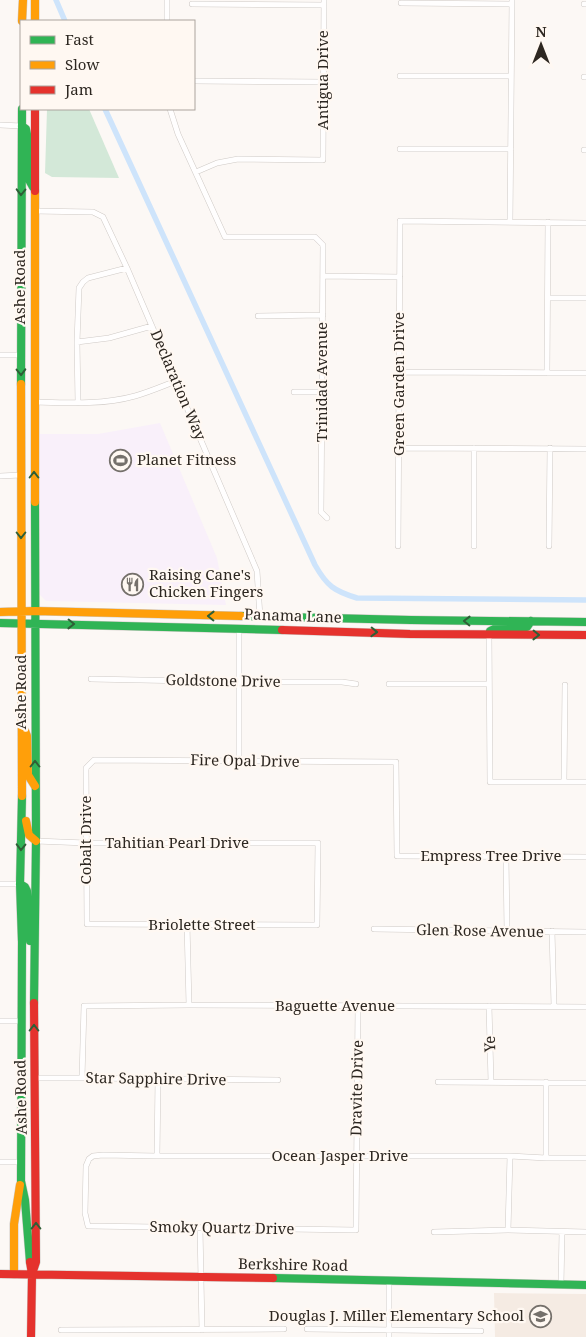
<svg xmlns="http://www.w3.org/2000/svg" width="586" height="1337" font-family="'Noto Serif',serif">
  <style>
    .commercial { fill: #f9f0fa }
    .built { fill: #f5ebe3 }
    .green { fill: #d3e8d8 }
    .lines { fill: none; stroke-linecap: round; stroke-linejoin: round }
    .canal { stroke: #cee4fb; stroke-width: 5.5 }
    .street-casing { stroke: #cfcac6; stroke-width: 6 }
    .fast-casing { stroke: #cfcac6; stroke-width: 9 }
    .slow-casing { stroke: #cfcac6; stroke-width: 9 }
    .jam-casing { stroke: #cfcac6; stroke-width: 9 }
    .street { stroke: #fffefe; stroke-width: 5 }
    .fast { stroke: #30b455; stroke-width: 8 }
    .slow { stroke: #ff9f0a; stroke-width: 8 }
    .jam { stroke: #e5322d; stroke-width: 8 }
    .oneway { stroke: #2e5f36 }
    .labels { text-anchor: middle; stroke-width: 4.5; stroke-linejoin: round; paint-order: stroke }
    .street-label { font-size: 15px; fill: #2d2721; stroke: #fff8f2 }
    .poi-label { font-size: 15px; fill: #2d2721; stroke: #fff8f2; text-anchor: start }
  </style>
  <rect width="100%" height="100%" fill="#fcf8f5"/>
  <!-- commercial -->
  <path class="commercial" d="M160,423l57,135 9,47 -180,-4 -8,-8 2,-159h58z"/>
  <!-- built -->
  <path class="built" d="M494,1293l92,1v43h-91z"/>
  <!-- green -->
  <path class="green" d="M47,109h42l30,69 -67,-1 -7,-4z"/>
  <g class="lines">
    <!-- canal -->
    <path class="canal" d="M56,0l9,21
      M105,109l210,456c12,21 19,26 42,33l229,2"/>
    <defs>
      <path id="street" d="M401,3l111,1
        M192,4l132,1
        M584,4h2
        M167,21v-21
        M400,76h111
        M584,77h2
        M194,81l129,1
        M170,109l8,25 47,103h90l8,8 -2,267 6,6
        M0,125l22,1
        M400,149h111
        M584,150h2
        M196,172l21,-9 21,-4 85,1 1,-160
        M34,211l59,1 10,5 24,51 130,303 3,46
        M510,222l2,-222
        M323,276l77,1
        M548,298h38
        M258,316l65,-1
        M77,342l32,-4 43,-12
        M0,355h21
        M400,372l186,1
        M547,373l1,-151
        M294,392h28
        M34,402c34,1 69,3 101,-6 14,-4 28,-10 41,-15
        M78,403l-1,-61 2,-54 4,-6 5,-4 39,-10
        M399,448l187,1
        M0,476l21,-1
        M398,546l2,-325 186,2
        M474,546v-98
        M549,546l1,-98
        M489,634l1,148h96
        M91,679l148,3h103l14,2
        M389,684h100
        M239,761v-133
        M564,782l1,-97
        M36,841l50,2h232l-1,82 -230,-1 -1,-156 8,-8 302,2 1,94 189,1
        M506,857l1,74
        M0,884h20
        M187,924l2,81
        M374,929l212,3
        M552,931l2,75
        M358,1006l-2,224 -268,-4 -3,-13 1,-47 3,-7 4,-3 10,-1 54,1h353l36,2h40
        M489,1006l2,76
        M0,1021h21
        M34,1078h48l196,2
        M82,1078l2,-72 105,-1 397,2
        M438,1082l148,1
        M546,1082v76
        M157,1156l1,-77
        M0,1162h21
        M200,1228l2,102
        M508,1230l2,-74
        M434,1232l74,-2 78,2
        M561,1285l1,-53
        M307,1329l174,2
        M61,1330l223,-1
        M389,1337v-56"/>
      <path id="fast" d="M22,126l4,3 1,5 1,44 5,9
        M21,384l1,-275
        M241,616l170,4 175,2
        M0,623l282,7
        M489,634l1,-3 6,-3 31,-1 4,-6
        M22,796l-2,88 2,58 -1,239 4,19 5,62
        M20,884l5,3 2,4 3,50
        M34,1003l2,-162 -1,-339
        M273,1278l313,7"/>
      <path id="slow" d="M35,0v21
        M22,21l1,-21
        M21,384l1,412
        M35,502v-311
        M0,612l35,-1 206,5
        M25,731l2,5 1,39 7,11
        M26,821l3,14 7,6
        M14,1274v-50l6,-39"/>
      <path id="jam" d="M35,191v-82
        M282,630l128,4 176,1
        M30,1262l2,12 -1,63
        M0,1274l273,4
        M32,1274l4,-12 -2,-259"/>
    </defs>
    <!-- street casing -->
    <use href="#street" class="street-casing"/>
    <!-- fast casing -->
    <use href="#fast" class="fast-casing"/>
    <!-- slow casing -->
    <use href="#slow" class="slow-casing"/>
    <!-- jam casing -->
    <use href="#jam" class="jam-casing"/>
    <!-- street -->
    <use href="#street" class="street"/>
    <!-- fast -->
    <use href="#fast" class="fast"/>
    <!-- slow -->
    <use href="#slow" class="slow"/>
    <!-- jam -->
    <use href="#jam" class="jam"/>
  </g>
  <!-- one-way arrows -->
  <defs><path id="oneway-chevron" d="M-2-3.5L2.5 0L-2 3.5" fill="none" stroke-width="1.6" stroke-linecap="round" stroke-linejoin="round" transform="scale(1.25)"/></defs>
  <g class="oneway">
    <use href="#oneway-chevron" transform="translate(21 192) rotate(91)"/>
    <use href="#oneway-chevron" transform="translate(21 372) rotate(89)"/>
    <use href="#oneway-chevron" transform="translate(34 475) rotate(-90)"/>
    <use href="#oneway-chevron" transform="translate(21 535) rotate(90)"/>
    <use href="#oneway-chevron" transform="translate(211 616) rotate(-179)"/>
    <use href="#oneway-chevron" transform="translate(467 621) rotate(-179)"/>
    <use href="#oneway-chevron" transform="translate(71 624) rotate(1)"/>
    <use href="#oneway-chevron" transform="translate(374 632) rotate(2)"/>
    <use href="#oneway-chevron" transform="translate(536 635) rotate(1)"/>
    <use href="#oneway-chevron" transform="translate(35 764) rotate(-90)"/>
    <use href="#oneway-chevron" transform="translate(21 847) rotate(91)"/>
    <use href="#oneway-chevron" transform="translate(34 1028) rotate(-90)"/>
    <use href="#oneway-chevron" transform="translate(36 1226) rotate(-90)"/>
  </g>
  <!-- icons -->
  <defs>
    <symbol id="stadium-ring" viewBox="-11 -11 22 22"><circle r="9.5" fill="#fff8f2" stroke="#75706b" stroke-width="1.5"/><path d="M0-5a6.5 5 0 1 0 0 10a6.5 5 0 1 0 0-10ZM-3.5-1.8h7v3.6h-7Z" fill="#75706b"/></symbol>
    <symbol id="restaurant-ring" viewBox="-11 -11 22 22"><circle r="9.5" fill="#fff8f2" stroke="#75706b" stroke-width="1.5"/><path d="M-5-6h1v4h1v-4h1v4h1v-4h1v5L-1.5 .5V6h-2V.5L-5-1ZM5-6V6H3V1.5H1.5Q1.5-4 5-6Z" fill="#75706b"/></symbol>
    <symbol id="school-ring" viewBox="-11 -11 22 22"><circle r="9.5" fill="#fff8f2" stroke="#75706b" stroke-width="1.5"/><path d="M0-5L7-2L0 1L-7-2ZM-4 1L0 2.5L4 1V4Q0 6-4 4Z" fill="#75706b"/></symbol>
  </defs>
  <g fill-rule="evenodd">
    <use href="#stadium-ring" x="108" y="448" width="25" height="25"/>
    <use href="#restaurant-ring" x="120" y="572" width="25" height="25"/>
    <use href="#school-ring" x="528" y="1304" width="25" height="25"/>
  </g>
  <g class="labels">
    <!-- street labels -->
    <g class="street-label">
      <text transform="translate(323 80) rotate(-90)" y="5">Antigua Drive</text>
      <text transform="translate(20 287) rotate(-90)" y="5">Ashe Road</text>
      <text transform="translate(322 382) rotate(-90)" y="5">Trinidad Avenue</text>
      <text transform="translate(399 384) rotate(-90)" y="5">Green Garden Drive</text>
      <text transform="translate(178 385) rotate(67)" y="5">Declaration Way</text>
      <text transform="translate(293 616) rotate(2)" y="5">Panama Lane</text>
      <text transform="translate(223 681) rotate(1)" y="5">Goldstone Drive</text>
      <text transform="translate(21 692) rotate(-90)" y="5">Ashe Road</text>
      <text transform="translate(245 761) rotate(1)" y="5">Fire Opal Drive</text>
      <text transform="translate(86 840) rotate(-90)" y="5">Cobalt Drive</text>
      <text x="177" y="848">Tahitian Pearl Drive</text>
      <text x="491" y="861">Empress Tree Drive</text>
      <text x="202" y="930">Briolette Street</text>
      <text transform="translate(480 931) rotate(1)" y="5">Glen Rose Avenue</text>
      <text x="335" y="1011">Baguette Avenue</text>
      <text transform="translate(490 1044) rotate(-91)" y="5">Ye</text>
      <text transform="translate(156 1079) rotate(1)" y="5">Star Sapphire Drive</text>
      <text transform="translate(357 1088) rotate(-89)" y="5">Dravite Drive</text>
      <text transform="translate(21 1097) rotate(-91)" y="5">Ashe Road</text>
      <text x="340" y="1161">Ocean Jasper Drive</text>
      <text transform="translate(222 1228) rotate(1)" y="5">Smoky Quartz Drive</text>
      <text transform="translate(293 1265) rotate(1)" y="5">Berkshire Road</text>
    </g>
    <!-- poi labels -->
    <g class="poi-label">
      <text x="137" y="465">Planet Fitness</text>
      <text x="149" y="580">Raising Cane's<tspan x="149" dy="17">Chicken Fingers</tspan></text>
      <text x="524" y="1321" text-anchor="end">Douglas J. Miller Elementary School</text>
    </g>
  </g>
  <!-- legend -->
  <rect x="20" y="20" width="175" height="90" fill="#fff8f2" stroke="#aba49e"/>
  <rect x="30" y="36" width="25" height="8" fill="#30b455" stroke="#aba49e"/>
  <text x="65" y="45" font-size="15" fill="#2d2721">Fast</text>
  <rect x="30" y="61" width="25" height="8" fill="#ff9f0a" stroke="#aba49e"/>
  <text x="65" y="70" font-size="15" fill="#2d2721">Slow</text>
  <rect x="30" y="86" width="25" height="8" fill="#e5322d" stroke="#aba49e"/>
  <text x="65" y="95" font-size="15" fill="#2d2721">Jam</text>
  <!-- north arrow -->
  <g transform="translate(541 45)" stroke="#fff8f2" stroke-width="4" paint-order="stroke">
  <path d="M0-4L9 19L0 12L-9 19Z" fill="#2d2721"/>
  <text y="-8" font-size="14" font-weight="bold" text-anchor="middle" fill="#2d2721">N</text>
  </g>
</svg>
